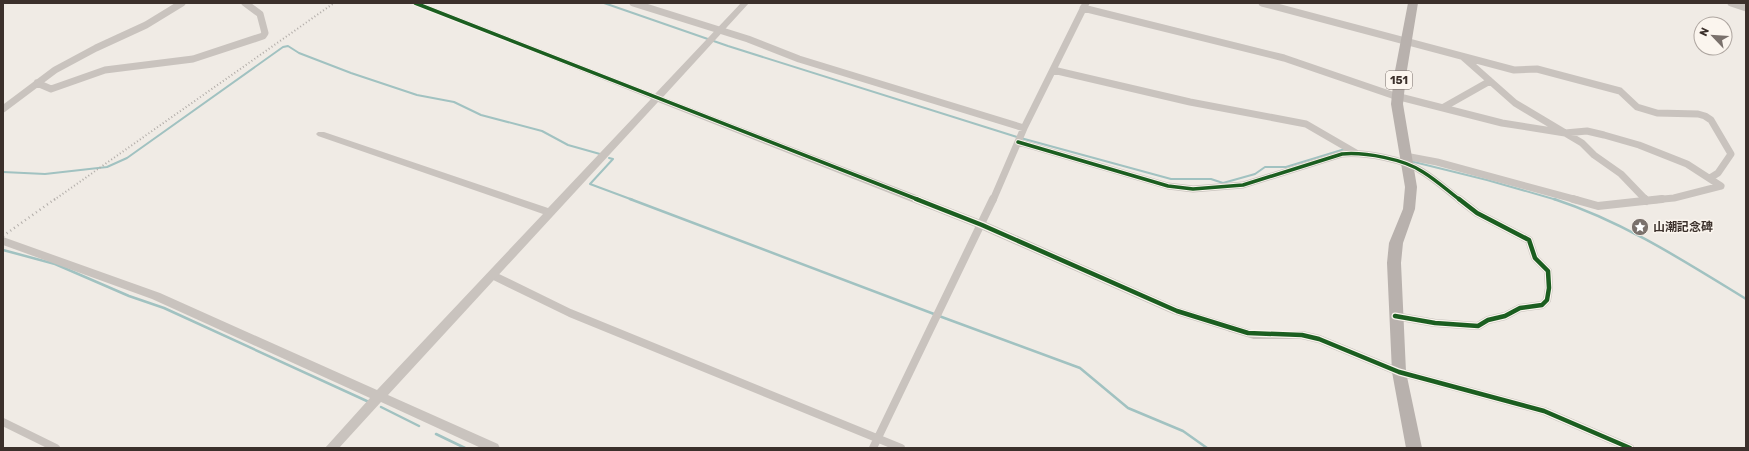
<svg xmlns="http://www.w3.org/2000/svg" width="1749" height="451" font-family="Rubik,'Noto Sans JP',sans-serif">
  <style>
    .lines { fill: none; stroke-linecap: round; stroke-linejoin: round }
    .stream-far1 { stroke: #a1c2c1; stroke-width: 2 }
    .stream { stroke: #a1c2c1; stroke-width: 2.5 }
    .minor-far1 { stroke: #c9c3be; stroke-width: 7 }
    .minor { stroke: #c9c3be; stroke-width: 8 }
    .tertiary { fill: #c9c3be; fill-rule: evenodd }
    .primary { fill: #b8b1ad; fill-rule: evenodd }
    .rail-far1 { stroke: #b1aca8; stroke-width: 2; stroke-dasharray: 1 2.5; stroke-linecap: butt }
    .rail { stroke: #b1aca8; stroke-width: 2.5; stroke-dasharray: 1 3.5; stroke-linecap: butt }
    .cycleway-far1-casing { stroke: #fbf5ee; stroke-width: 5.5 }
    .cycleway-casing { stroke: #fbf5ee; stroke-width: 7 }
    .cycleway-far1 { stroke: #1b5e20; stroke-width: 3.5 }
    .cycleway { stroke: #1b5e20; stroke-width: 4.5 }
    .labels { text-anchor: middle; stroke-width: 3; stroke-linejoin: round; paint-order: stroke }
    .shield { fill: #fbf5ee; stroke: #756b66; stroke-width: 1 }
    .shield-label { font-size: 11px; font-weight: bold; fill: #3b302b }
    .poi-label { font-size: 12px; font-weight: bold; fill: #3b302b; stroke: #fbf5ee; text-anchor: start }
  </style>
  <rect width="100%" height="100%" fill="#f0ebe5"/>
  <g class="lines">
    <!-- stream-far1 -->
    <path class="stream-far1" d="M604,3l124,43 289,91 154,42h40l12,4 32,-9 10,-7h21l59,-18
      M609,158l4,1 -23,25 43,16
      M1410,161l77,19 70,20
      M3,172l42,2 62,-7 20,-9 156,-111 5,-1 11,7 52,20 66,22 37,7 27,13 61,16 26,14 32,9"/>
    <!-- stream -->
    <path class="stream" d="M630,199l304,115
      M1554,199c70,23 130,62 192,100
      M3,250l52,14 74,32 35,12 205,94
      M939,316l141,52 48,40 55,23 24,17
      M381,407l38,19
      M436,434l29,14"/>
    <!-- minor-far1 -->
    <path class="minor-far1" d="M633,3l115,36 51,20 225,69
      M1262,3l252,67 23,-1 83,22 17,16 20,6 41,1 7,2 6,4 20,34 -13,19 -8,5
      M1731,3l15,5
      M1083,8l201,50 108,37 110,28 63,10 22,-2 17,4 35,10 48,19 34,22
      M1463,57l52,46 67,40 12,12 27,19 25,26
      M1053,70l137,32 116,22 50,29
      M37,83l14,6 54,-19 88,-11 70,-23 2,-3 -5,-19 -15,-11
      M1444,107l46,-26
      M3,109l52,-39 41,-22 50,-23 36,-22
      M1018,142l150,44 25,3 50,-4 99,-31c23,-2 62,5 81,18 13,8 25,19 37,28
      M1405,156l32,6 140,38
      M993,200l31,-72 62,-125
      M1653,200l21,-2 47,-12"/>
    <!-- minor -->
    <path class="minor" d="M1573,199l25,7 64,-7
      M1645,199l2,2
      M492,275l78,38 331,135
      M1395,316l40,7 43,3 10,-6 17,-4 15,-8 22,-3 5,-5 2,-12 -1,-17 -13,-13 -6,-18 -52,-27 -18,-14
      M1231,328l23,7h48l17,4 80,33 145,39 86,37
      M3,422l53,26
      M873,448l120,-249"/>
    <!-- tertiary -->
    <path class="tertiary" d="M411,3h11l233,91 86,-91h8l-86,94 323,125 194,86 55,17 2,3 -2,3 -4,1 -58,-18 -195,-86 -320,-126 -270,293 110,49 2,4h-19l-100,-46 -42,46h-14l45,-50 -218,-99 -149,-54v-8l157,56 217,97 166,-176 -225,-78 -2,-2 2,-2h6l224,76 103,-109z"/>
    <!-- primary -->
    <path class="primary" d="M1408,3h10l-12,73 -3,28 14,83 -2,22 -12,34 -2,20 5,109 16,76h-16l-14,-76 -5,-109 2,-20 14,-34 2,-22 -14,-83 3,-28z"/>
    <!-- rail-far1 -->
    <path class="rail-far1" d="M54,200l280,-197"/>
    <!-- rail -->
    <path class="rail" d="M3,236l52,-37"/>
    <defs>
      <path id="cycleway-far1" d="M415,3l504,197
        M1018,142l150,44 25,3 50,-4 99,-31c23,-2 62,5 81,18 13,8 25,19 37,28"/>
      <path id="cycleway" d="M916,199l66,26 195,86 71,22 54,2 17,4 80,33 145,39 86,37
        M1395,316l40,7 43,3 10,-6 17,-4 15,-8 22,-3 5,-5 2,-12 -1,-17 -13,-13 -6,-18 -52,-27 -18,-14"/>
    </defs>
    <!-- cycleway-far1 casing -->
    <use href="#cycleway-far1" class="cycleway-far1-casing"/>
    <!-- cycleway casing -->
    <use href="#cycleway" class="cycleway-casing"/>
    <!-- cycleway-far1 -->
    <use href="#cycleway-far1" class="cycleway-far1"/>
    <!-- cycleway -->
    <use href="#cycleway" class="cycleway"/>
  </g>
  <!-- icons -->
  <defs>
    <symbol id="sight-disc" viewBox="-11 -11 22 22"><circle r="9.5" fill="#7a716c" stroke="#fbf5ee"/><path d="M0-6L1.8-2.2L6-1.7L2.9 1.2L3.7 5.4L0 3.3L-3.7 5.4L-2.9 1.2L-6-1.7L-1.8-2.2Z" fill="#fff"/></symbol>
  </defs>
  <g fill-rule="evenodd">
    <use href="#sight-disc" x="1630" y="217" width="20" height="20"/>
  </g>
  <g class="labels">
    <!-- shield labels -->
    <rect class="shield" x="1386" y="71" width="26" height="18" rx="3"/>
    <g class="shield-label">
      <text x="1399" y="84">151</text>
    </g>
    <!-- poi labels -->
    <g class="poi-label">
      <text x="1653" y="231">山潮記念碑</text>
    </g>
  </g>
  <!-- border -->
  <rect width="1749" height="451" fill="none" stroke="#3b302b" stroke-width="8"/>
  <!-- north arrow -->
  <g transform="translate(1713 36) rotate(295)"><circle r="19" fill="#fbf5ee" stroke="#aea6a0"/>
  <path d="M0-3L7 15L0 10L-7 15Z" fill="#7a716c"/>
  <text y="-6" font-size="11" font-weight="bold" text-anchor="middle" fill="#3b302b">N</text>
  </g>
</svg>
